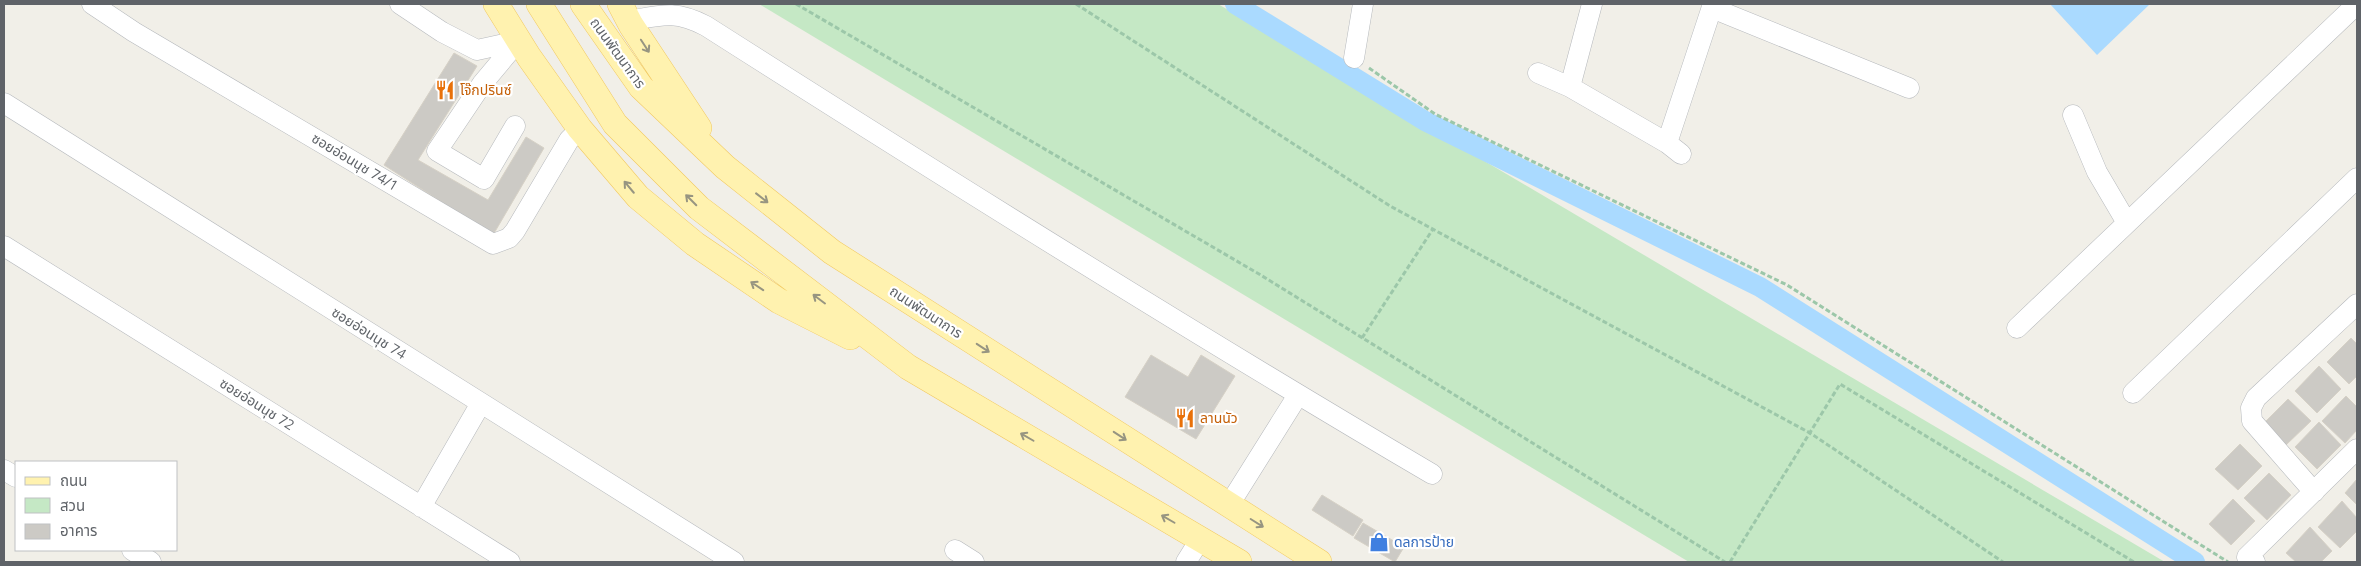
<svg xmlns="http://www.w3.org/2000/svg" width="2361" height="566" font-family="'Open Sans','Noto Sans Thai',sans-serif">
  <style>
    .green { fill: #c5e8c5 }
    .water { fill: #aadaff }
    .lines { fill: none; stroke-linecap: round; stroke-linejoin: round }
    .canal { stroke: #aadaff; stroke-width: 20 }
    .building { fill: #cccac5; stroke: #d6d1c6 }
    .minor-casing { stroke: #b5b8bc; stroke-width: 21 }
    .major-casing { stroke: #f2c960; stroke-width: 26 }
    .path { stroke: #9cc7a9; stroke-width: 3; stroke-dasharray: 5 2.5; stroke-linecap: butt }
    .minor { stroke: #fff; stroke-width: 20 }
    .major { stroke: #fff2af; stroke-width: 25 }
    .oneway { stroke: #979581 }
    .labels { text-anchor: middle; stroke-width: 4.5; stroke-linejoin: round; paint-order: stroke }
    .street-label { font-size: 14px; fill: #5f6368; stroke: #fff }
    .food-label { font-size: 14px; fill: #c56008; stroke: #fff; text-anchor: start }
    .shop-label { font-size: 14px; fill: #366cbe; stroke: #fff; text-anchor: start }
  </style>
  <rect width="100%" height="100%" fill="#f1efe8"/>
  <!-- green -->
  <path class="green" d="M759,4h459l947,558h-476z"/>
  <!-- water -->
  <path class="water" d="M2050,4h100l-53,51z"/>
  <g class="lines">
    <!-- canal -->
    <path class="canal" d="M1235,4l190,117 335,166 435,275"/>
  </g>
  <!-- building -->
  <path class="building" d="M454,53l23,13 -59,94 70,40 38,-63 18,11 -51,87 -109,-70z
    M2351,338l6,6v32l-8,8 -22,-22z
    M1151,355l37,22 13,-22 34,21 -39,63 -71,-42z
    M2319,366l22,23 -24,24 -22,-22z
    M2346,396l11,11v23l-12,13 -23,-22z
    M2288,399l23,22 -25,24 -22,-22z
    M2319,422l22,23 -24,24 -22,-22z
    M2240,444l22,22 -24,24 -23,-21z
    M2269,473l22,22 -24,25 -23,-22z
    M2357,479v26l-12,-12z
    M1322,495l41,25 -10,16 -41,-26z
    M2233,499l22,22 -24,24 -22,-21z
    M2342,501l15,17v13l-17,17 -22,-21z
    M1363,523l41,24 -9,15 -41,-24z
    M2310,527l22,24 -11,11h-25l-10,-9z"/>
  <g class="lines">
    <defs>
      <path id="minor" d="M92,4l42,28 359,212 16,-6 6,-7 54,-91 11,-11
        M400,4l42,28 35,18 41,-9
        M1712,8l197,80
        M629,21c33,-6 46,-11 77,5 240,153 481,304 726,448
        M1354,58l9,-54
        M1538,73l32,14 97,56 14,11
        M1570,87l22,-83
        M4,103l730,459
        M2073,115l24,57 30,51
        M515,126l-31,53 -47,-28 45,-67 36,-43
        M1667,143l46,-139
        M4,246l506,316
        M2017,328l340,-324
        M2133,393l224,-215
        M4,470l12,7
        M2314,492l-62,-71 -1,-13 5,-10 101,-94
        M1229,505l69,-110
        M421,507l60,-104
        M132,550l19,12
        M955,550l19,12
        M1186,562l15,-24
        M2255,562l-8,-5 110,-108"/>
      <path id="major" d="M496,4l33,53 51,72 58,68 57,47 84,57 71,36
        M539,4l76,120 84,84 209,159 331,195
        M583,4l58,83 84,80 107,85 487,310
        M620,4l11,21 68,103"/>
    </defs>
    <!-- minor casing -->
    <use href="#minor" class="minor-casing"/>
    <!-- major casing -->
    <use href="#major" class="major-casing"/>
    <!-- path -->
    <path class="path" d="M796,4l463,270 466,288
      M1076,4l314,202 420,227 193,129
      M1369,68l66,46 352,171 441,277
      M1362,338l71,-109
      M1730,562l110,-178 294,178"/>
    <!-- minor -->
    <use href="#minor" class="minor"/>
    <!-- major -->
    <use href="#major" class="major"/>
  </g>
  <!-- one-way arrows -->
  <defs><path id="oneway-shaft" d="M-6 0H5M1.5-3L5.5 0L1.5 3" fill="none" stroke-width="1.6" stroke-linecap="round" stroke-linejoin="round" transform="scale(1.25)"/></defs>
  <g class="oneway">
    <use href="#oneway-shaft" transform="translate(645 46) rotate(57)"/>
    <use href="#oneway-shaft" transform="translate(629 187) rotate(-130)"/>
    <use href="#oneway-shaft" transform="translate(762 198) rotate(38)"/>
    <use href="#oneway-shaft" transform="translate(691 200) rotate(-135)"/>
    <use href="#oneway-shaft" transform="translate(757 286) rotate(-146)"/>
    <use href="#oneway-shaft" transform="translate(819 299) rotate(-143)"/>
    <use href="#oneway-shaft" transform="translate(983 348) rotate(33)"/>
    <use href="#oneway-shaft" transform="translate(1120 436) rotate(33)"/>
    <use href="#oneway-shaft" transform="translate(1027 437) rotate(-150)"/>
    <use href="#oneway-shaft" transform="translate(1168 519) rotate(-150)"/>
    <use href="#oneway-shaft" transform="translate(1257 523) rotate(32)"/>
  </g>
  <!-- icons -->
  <defs>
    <symbol id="restaurant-bare" viewBox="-9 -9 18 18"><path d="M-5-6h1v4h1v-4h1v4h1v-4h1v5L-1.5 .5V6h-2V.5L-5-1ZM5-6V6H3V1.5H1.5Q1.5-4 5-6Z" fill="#e8710a" stroke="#fff" stroke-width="2.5" paint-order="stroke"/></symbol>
    <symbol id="shop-bare" viewBox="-9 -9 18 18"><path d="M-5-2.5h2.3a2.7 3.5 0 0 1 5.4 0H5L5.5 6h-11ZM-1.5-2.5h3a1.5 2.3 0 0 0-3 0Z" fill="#3f7fe0" stroke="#fff" stroke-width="2.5" paint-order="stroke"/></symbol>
  </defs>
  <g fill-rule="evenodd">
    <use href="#restaurant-bare" x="431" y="76" width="28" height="28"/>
    <use href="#restaurant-bare" x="1171" y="404" width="28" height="28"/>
    <use href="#shop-bare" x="1365" y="528" width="28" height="28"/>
  </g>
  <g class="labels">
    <!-- street labels -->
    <g class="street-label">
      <text transform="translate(618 53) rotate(54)" y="5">ถนนพัฒนาการ</text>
      <text transform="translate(355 162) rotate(31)" y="5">ซอยอ่อนนุช 74/1</text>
      <text transform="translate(926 312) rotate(33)" y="5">ถนนพัฒนาการ</text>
      <text transform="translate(369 333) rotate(32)" y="5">ซอยอ่อนนุช 74</text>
      <text transform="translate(257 404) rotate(32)" y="5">ซอยอ่อนนุช 72</text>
    </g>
    <!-- food labels -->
    <g class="food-label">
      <text x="460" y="95">โจ๊กปรินซ์</text>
      <text x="1200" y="423">ลานนัว</text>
    </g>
    <!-- shop labels -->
    <g class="shop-label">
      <text x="1394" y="547">ดลการป้าย</text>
    </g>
  </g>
  <!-- border -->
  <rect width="2361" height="566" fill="none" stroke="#5f6368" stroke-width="10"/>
  <!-- legend -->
  <rect x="15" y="461" width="162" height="90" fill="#ffffff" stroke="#bfc1c3"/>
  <rect x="25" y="477" width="25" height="8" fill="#fff2af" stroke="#bfc1c3"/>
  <text x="60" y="486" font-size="15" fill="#5f6368">ถนน</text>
  <rect x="25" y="498" width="25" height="15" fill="#c5e8c5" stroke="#bfc1c3"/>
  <text x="60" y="511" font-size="15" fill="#5f6368">สวน</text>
  <rect x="25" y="524" width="25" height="15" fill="#cccac5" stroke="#bfc1c3"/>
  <text x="60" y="536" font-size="15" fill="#5f6368">อาคาร</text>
</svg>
